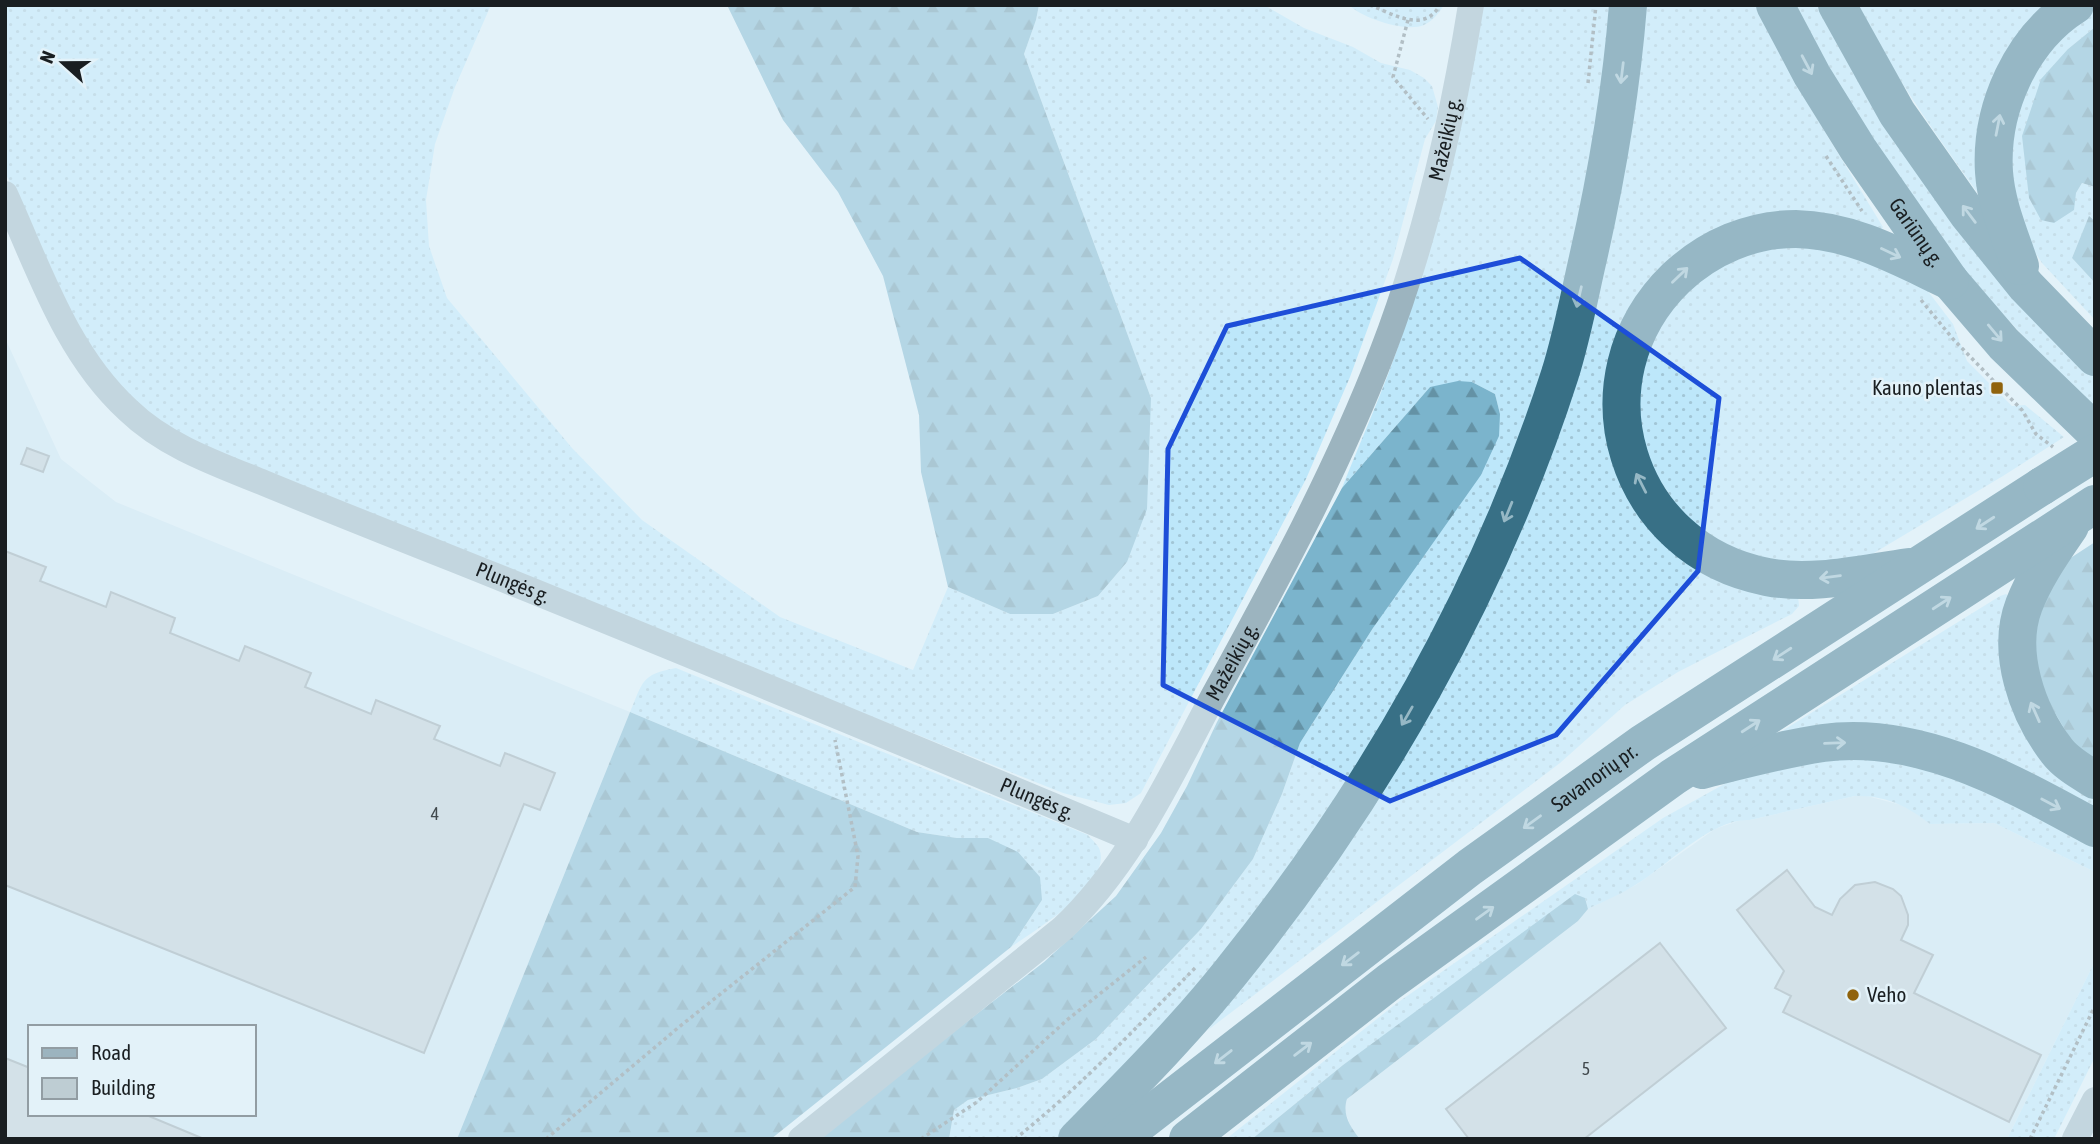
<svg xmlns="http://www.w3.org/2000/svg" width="2100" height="1144" font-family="'Asap Condensed',sans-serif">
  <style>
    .built { fill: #cfe6f1; fill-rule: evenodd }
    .grass { fill: url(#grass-dots) }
    .forest { fill: url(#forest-firs) }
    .building { fill: #becdd3; stroke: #95a3a9; stroke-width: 2 }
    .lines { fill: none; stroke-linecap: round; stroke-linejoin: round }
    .path { stroke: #768085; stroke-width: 3.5; stroke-dasharray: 3.5 3.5; stroke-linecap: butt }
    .minor { stroke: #9cb4bf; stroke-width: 26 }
    .highway { stroke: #387086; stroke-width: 38 }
    .highway-bridge { stroke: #387086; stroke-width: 38 }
    .oneway { stroke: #96b8c5 }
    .marked { fill: none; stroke: #1d4ed8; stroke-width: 5; stroke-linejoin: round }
    .poi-dot { fill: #90630d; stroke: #e3f2f9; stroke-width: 2.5 }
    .labels { text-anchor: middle; stroke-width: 5; stroke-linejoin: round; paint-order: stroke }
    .number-label { font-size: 18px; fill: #424a4e }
    .street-label { font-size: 21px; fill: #191e21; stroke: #e3f2f9 }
    .poi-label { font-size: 21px; fill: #191e21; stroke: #e3f2f9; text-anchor: end }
  </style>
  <defs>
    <pattern id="grass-dots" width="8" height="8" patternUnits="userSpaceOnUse" patternTransform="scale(1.75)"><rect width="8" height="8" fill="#bde7fa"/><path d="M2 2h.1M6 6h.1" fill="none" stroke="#a2c6d6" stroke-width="1.8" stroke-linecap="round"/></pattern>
    <pattern id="forest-firs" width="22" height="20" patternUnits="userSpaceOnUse" patternTransform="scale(1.75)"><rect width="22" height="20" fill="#7bb4cc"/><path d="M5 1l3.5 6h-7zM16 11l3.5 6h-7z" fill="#6492a5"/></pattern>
  </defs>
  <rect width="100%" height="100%" fill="#e3f2f9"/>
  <!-- built -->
  <path class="built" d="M5,338l56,121 55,43 514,210 -173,427h-452zM30,1027h224v87h-224z
    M1855,796h12l34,9 15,7 14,12 64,-1 101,49v89l-88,178h-647l-9,-11 -7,-20 3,-9 231,-178 10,-12 48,-24 79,-56 26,-9h9z"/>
  <!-- grass -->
  <path class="grass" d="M5,5h486l-36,82 -20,57 -9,56 3,46 18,52 125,150 70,72 138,97 133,53 35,-83 62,27h43l45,-18 29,-34 24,-164 -127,-344 12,-34 3,-15h225l40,23 49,19 28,16 29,7 14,8 8,8 6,21 -2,14 -11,18 -32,120 -43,118 -44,102 -165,314 -15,10 -17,2 -46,-12 -781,-312 -107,-49 -39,-29 -29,-30 -26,-39 -76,-162z
    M1349,5h95c-5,8 -11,16 -20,20 -18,8 -62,-7 -75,-20z
    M1483,5h136l-2,38 -82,373 -99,230 -179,278 -196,215h-112l5,-29 14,-10 49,-12 25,-9 54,-40 105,-110 52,-70 29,-65 18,-51 73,-115 127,-214 -5,-20 -23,-12 -42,5 -88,101c20,-51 43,-101 60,-153 36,-105 64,-221 81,-330z
    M1644,5h112l41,81 86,141 -5,10 -161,-3 -113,168 1,27 11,39 182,127 1,11 -7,8 -114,58 -53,33 -65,58 -352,267 162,-227 124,-227z
    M1793,5h28l274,367v41l-134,-144 -73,-98z
    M1858,5h200l-23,16 -46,188c-46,-65 -95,-131 -131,-204z
    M2095,6v21l-27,22 8,144 6,-10 13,4v34l-6,-4 -17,41 23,25v37l-53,-57 -23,-35 -13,-107 52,-89z
    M1814,240l110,46 29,38 14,37 45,45 13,-1 39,32 -61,39 -134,80 -42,14 -124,-25 -69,-104 6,-89 21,-39 66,-57z
    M2006,594l4,3 85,194v29l-87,-47 -231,-39 223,-138z
    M676,668l412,167c3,4 9,9 11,13 15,36 -64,82 -88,99l31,-47 -54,-62h-31l-40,-6 -287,-120c13,-30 11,-38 46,-44z
    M1908,757l187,81v34l-101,-49 -64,1c-22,-18 -46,-29 -75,-28l-105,24c-38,-2 -82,45 -113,64 -15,10 -33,17 -49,25l-3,-11 -242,167 -91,74h-26l171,-136 266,-185 83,-46 36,-11z
    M2095,961v96l-41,82h-47z"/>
  <!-- forest -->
  <path class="forest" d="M727,5h312l-3,15 -12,34 127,344 -4,111 -20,53 -29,34 -45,18h-43l-62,-27 -27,-115 -2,-57 -36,-139 -45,-84 -55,-72z
    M2095,27v160l-13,-4 -6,10 -2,17 -20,13 -13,-3 -12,-22 -7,-62 19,-57 27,-30z
    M2089,216l6,5v62l-23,-25z
    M1458,381l14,1 23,12 5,20 -1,22 -18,39 -108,153 -73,115 -18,51 -29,65 -52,70 -105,110 -54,40 -25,9 -49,12 -14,10 -5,29h-134l229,-177 72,-66 45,-63 26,-47 30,-64 125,-234 88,-101z
    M2095,542v228l-11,-8 -56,-95 17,-82 24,-26z
    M630,712l287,120 40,6h31l30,14 22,25 2,23 -31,47 -240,192h-314z
    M1575,894l10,4 3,11 -10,12 -231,178c-5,15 3,28 13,40h-108l91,-74z"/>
  <!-- building -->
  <path class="building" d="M27,448l22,8 -6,16 -22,-8z
    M5,551l41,16 -6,14 66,26 5,-15 64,26 -5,15 69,28 6,-15 66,27 -6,14 66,27 5,-14 64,26 -6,13 66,27 5,-13 50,20 -15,37 -16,-6 -100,249 -419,-168z
    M1787,870l28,37 17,8 8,-16 15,-14 20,-3 18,7 8,7 7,19v10l-7,15 32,15 -19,38 127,62 -32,67 -226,-110 8,-16 -16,-8 9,-17 -47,-61z
    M1660,943l66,85 -142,111h-115l-23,-30z
    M5,1058l25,10v46h114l60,25h-199z"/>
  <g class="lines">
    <!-- path -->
    <path class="path" d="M1370,5c23,9 54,29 70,0
      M1408,20l-15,57 35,42
      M1588,83l8,-78
      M1826,156l36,55
      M1921,300l32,39 69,71 14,24 17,13
      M546,1139l133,-112 176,-140 3,-31 -23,-116
      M921,1139l56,-37 90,-82 79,-63
      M1015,1139c65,-52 122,-112 180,-171
      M2030,1139l65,-133"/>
    <!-- minor -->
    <g class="minor">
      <path id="s1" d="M5,194c34,75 61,159 123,216 37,36 89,54 136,73 63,26 126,51 189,76 228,91 455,186 682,281"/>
      <path id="s2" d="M801,1139l261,-210c69,-65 108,-152 152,-234 61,-111 122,-223 168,-342 43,-111 70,-230 89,-348"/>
      <path d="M2075,1139l20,-39"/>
    </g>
    <!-- highway -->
    <g class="highway">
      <path id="s3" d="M1775,5l37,70 46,74 92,132 54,63 91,88"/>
      <path d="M1837,5l60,108 71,101 58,72 69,71"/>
      <path d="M2020,266c-10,-30 -24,-62 -26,-94 -4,-63 27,-133 81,-167"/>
      <path d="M2070,526c-17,25 -35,50 -46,79 -18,47 3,107 33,146 9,12 25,21 38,29"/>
      <path d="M1909,567c-45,6 -96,19 -142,10 -142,-27 -195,-198 -91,-299 33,-31 75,-49 120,-49 56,1 105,29 154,52"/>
      <path d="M1702,770c40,-10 80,-21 121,-27 98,-13 189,40 272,85"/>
      <path d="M1077,1139c53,-54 107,-108 154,-167 143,-177 259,-380 329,-598 11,-35 18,-71 26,-107 20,-87 35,-173 42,-262"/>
      <path id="s4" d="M1119,1139l351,-272 173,-124 399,-257"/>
      <path d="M1188,1139l201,-157 284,-205 422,-273"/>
    </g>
    <!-- highway-bridge -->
    <path class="highway-bridge" d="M2042,486l53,-33"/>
  </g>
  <!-- one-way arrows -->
  <defs><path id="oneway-shaft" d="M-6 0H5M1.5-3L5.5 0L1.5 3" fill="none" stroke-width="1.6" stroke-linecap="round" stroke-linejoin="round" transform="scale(1.75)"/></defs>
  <g class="oneway">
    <use href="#oneway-shaft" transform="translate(1807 65) rotate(62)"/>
    <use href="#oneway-shaft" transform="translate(1622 73) rotate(97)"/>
    <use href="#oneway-shaft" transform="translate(1998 125) rotate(-79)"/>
    <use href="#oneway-shaft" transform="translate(1969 214) rotate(-127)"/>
    <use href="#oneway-shaft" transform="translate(1891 253) rotate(25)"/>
    <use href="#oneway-shaft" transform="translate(1680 275) rotate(-44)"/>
    <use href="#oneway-shaft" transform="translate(1579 297) rotate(103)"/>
    <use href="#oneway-shaft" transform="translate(1995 333) rotate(50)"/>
    <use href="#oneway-shaft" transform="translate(1641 483) rotate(-117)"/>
    <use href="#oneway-shaft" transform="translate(1508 512) rotate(112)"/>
    <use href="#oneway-shaft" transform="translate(1985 523) rotate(147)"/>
    <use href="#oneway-shaft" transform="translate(1830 577) rotate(173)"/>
    <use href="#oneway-shaft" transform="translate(1942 603) rotate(-33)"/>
    <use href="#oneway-shaft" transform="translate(1782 654) rotate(147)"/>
    <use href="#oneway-shaft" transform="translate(2035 712) rotate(-114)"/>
    <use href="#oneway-shaft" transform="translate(1407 716) rotate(120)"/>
    <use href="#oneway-shaft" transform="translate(1751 726) rotate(-33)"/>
    <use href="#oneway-shaft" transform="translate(1835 743) rotate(-2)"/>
    <use href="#oneway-shaft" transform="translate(2051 804) rotate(28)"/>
    <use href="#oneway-shaft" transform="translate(1532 822) rotate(144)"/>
    <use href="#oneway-shaft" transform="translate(1485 913) rotate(-36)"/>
    <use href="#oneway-shaft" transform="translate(1350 959) rotate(143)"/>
    <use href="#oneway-shaft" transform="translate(1303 1049) rotate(-37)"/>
    <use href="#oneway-shaft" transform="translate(1223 1057) rotate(142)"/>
  </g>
  <!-- marked area -->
  <path d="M0 0H2100V1144H0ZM1520,258l199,140 -21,173 -142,164 -166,66 -227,-116 5,-236 59,-123z" fill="#e3f2f9" fill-opacity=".55" fill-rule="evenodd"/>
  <path class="marked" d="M1520,258l199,140 -21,173 -142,164 -166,66 -227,-116 5,-236 59,-123z"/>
  <!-- markers -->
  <g class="poi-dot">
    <rect x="1990" y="381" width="14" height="14" rx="3.5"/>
    <circle cx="1853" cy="995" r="7"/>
  </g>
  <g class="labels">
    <!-- number labels -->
    <g class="number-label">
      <text x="435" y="820">4</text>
      <text x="1586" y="1075">5</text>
    </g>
    <!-- street labels -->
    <g class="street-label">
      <text dy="7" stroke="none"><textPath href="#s2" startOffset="1220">Mažeikių g.</textPath></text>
      <text dy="7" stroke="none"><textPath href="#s3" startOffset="268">Gariūnų g.</textPath></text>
      <text dy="7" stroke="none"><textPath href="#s1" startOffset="674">Plungės g.</textPath></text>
      <text dy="7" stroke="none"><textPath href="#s2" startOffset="653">Mažeikių g.</textPath></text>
      <text dy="7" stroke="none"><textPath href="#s4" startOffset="597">Savanorių pr.</textPath></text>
      <text dy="7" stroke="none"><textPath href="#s1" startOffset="1241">Plungės g.</textPath></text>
    </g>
    <!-- poi labels -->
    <g class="poi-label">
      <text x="1983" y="395">Kauno plentas</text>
      <text x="1867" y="1002" text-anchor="start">Veho</text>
    </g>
  </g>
  <!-- border -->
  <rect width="2100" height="1144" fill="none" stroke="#191e21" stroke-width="14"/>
  <!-- legend -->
  <rect x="28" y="1025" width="228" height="91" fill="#e3f2f9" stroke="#929da3" stroke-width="2"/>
  <rect x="42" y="1048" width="35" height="10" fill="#9cb4bf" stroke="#929da3" stroke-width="2"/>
  <text x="91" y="1060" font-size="21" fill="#191e21">Road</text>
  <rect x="42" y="1078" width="35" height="21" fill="#becdd3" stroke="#929da3" stroke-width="2"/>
  <text x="91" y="1095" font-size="21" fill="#191e21">Building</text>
  <!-- north arrow -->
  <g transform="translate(63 63) rotate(291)" stroke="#e3f2f9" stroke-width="5" paint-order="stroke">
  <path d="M0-5L12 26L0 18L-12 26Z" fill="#191e21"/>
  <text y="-10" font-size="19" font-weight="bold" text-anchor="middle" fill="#191e21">N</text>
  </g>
</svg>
